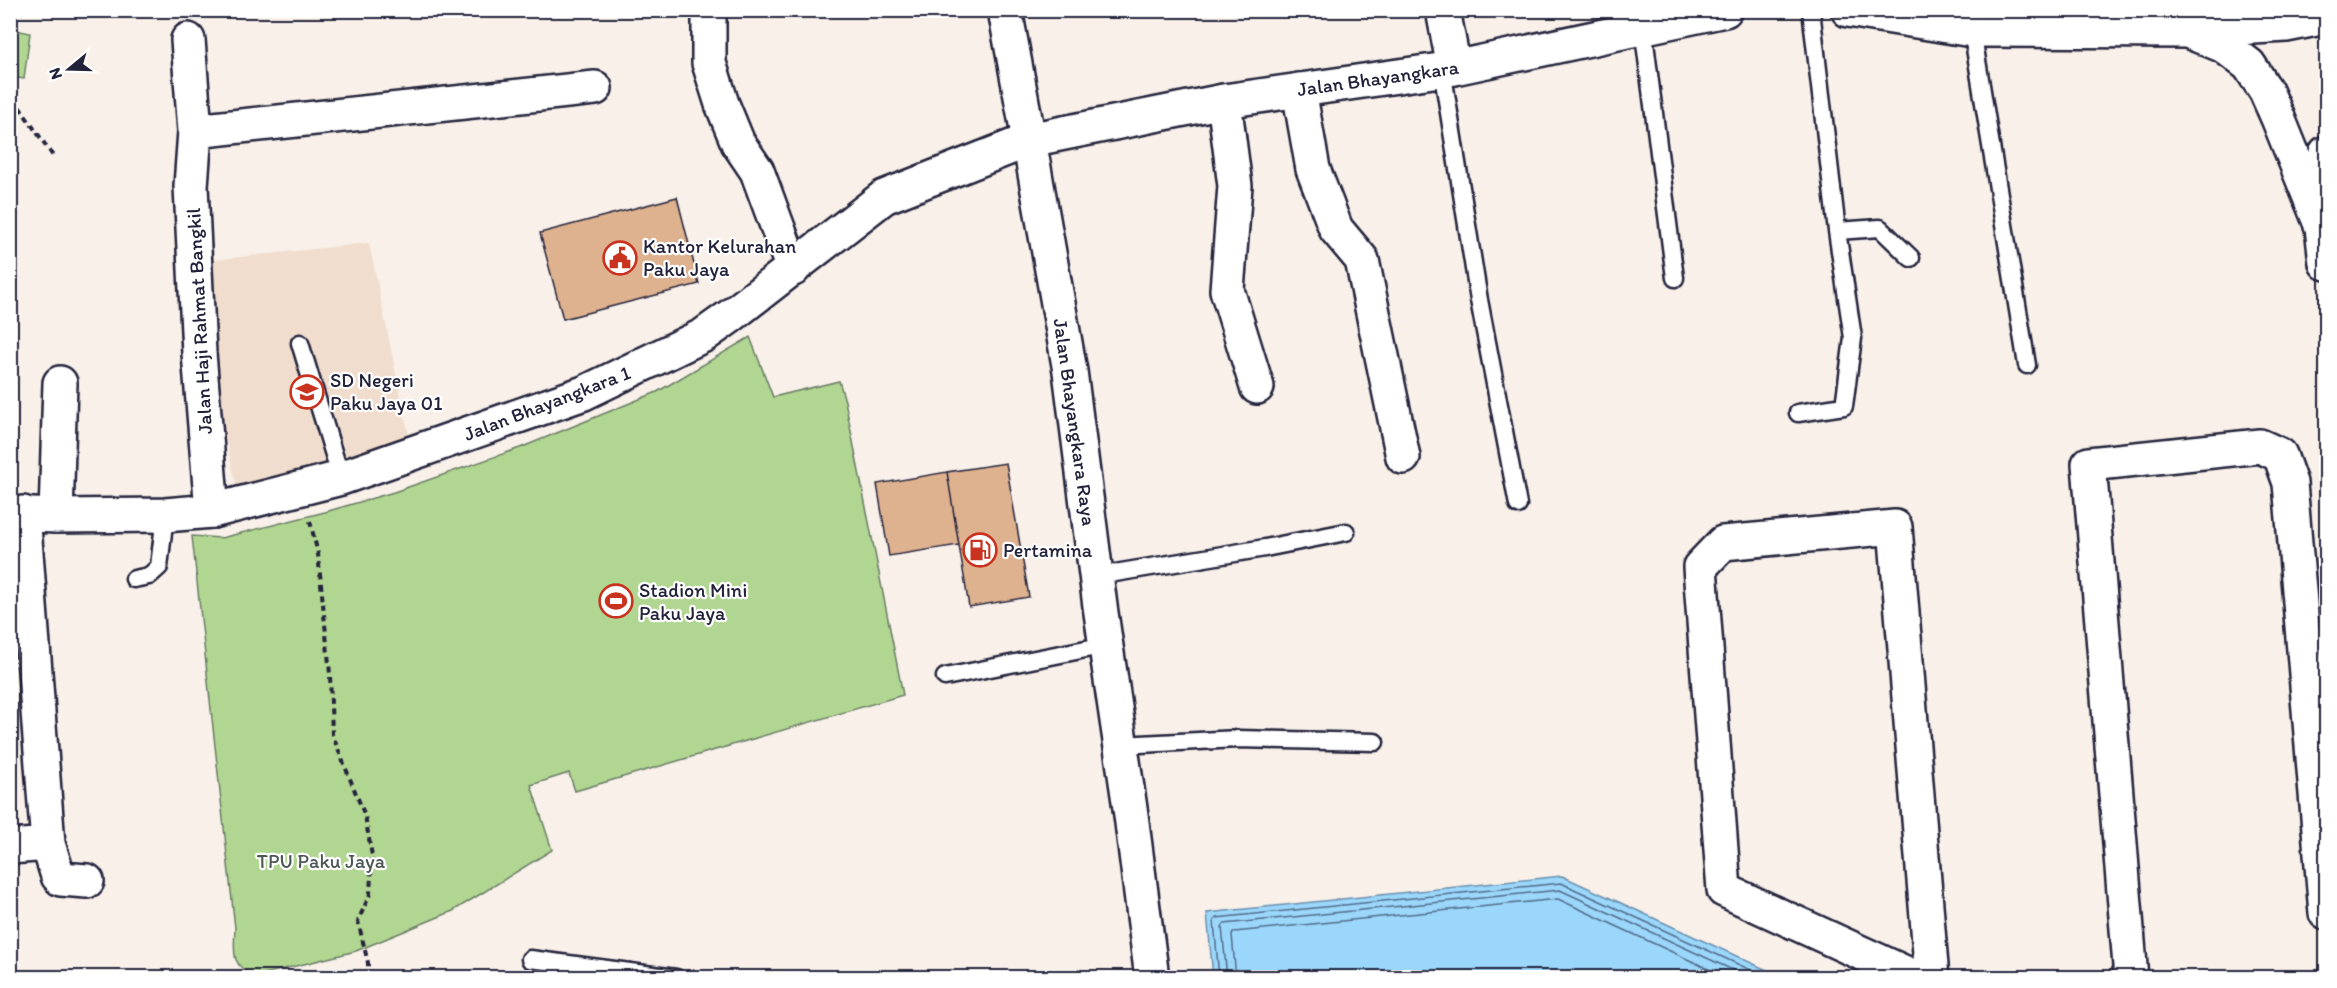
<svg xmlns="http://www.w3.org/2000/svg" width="2337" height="988" font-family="Itim,sans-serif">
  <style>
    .built { fill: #f0ddce }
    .green { fill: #b1d691; stroke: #6a7c66; stroke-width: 1.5 }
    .water { fill: #9ad7fb; stroke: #6a8fae; stroke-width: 1.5 }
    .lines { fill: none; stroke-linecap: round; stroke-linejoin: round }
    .shore { stroke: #526a88; stroke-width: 1.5 }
    .building { fill: #deb28f; stroke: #22223b; stroke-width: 1.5 }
    .lane-casing { stroke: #22223b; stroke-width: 21 }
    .street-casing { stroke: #22223b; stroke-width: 38 }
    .secondary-casing { stroke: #22223b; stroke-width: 38 }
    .path { stroke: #22223b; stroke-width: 4; stroke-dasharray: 6 4.5; stroke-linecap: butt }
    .lane { stroke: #fff; stroke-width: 16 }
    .street { stroke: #fff; stroke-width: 33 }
    .secondary { stroke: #fff; stroke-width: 33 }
    .labels { text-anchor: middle; stroke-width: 4.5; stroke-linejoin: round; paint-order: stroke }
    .street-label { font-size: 20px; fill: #22223b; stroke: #fff }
    .poi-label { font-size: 20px; fill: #22223b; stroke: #fff; text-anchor: start }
    .park-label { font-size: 20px; fill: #4d5855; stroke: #fff }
  </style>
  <rect width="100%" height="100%" fill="#f8f0e9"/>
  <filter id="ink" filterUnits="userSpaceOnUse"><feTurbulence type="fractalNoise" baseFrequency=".0167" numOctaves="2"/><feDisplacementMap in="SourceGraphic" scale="12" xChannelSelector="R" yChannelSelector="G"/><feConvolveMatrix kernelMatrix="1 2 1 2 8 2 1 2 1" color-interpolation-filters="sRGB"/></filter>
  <g filter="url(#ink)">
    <!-- built -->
    <path class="built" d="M369,243l41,198 -173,48 -32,-145 -1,-83z"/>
    <!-- green -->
    <path class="green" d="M11,29l19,4 -6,46 -13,-2z
      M750,337l23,60 66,-16 6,20 58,294 -328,96 -6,-18 -38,12 21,65 -99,61 -97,40 -100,25c-26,-9 -22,-24 -21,-48l-43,-392 29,2 104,-26 69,-20 126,-44 137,-56z"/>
    <!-- water -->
    <path class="water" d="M1562,876l220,101h-569l-6,-64z"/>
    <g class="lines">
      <!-- shore -->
      <path class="shore" d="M1219,978l-5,-57 2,-3 345,-35 207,95
        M1227,978l-5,-51 2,-3 336,-34 190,88
        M1236,978l-4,-43 2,-3 324,-33 170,79"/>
    </g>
    <!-- building -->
    <path class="building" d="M677,197l22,87 -136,35 -23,-86z
      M1006,463l23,134 -60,10 -22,-135z
      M947,472l12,73 -70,11 -12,-72z"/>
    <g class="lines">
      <defs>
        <path id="lane" d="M1643,27l32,251
          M1972,30l55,335
          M1442,69l37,231 39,205
          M1837,231l43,-3 31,30
          M300,343l41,135
          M1798,413l46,-7 9,-68 -16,-107 -26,-221
          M1097,576l168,-28 81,-16
          M134,579l15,-3 10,-9 6,-52
          M945,677l161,-32
          M1120,745l118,-6 137,3
          M530,959l146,19"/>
        <path id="street" d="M709,10v53l13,41 16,39 19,28 36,98
          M1005,10l24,130
          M1443,10l11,58
          M188,40l7,91 -4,55 8,167 13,158
          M1299,90l14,79 23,60 26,31 41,197
          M1224,101l11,85 -8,104 30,97
          M195,131l400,-43
          M23,513l25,331 10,32 3,3 26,2
          M56,516l4,-133
          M10,847l38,-3
          M1916,978l-192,-88 -24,-323 23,-24 172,-16 37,451
          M2131,978l-42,-514 171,-18 20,9 10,28 36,430"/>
        <path id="secondary" d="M1848,10l124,20 217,1 97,-6 40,-8
          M2192,33l32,13 25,19 17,26 12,27 44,109
          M1029,140l41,231 30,235 31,209 21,163
          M2326,153l-4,74 4,36
          M10,514l46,2 109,-1 47,-4 129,-33 243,-85 120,-58 28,-20 152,-118 145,-57 195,-39 230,-33 271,-58"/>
      </defs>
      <!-- lane casing -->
      <use href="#lane" class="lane-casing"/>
      <!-- street casing -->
      <use href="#street" class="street-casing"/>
      <!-- secondary casing -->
      <use href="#secondary" class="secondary-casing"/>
      <!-- path -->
      <path class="path" d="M10,104l8,1 35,51
        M310,521l8,33 12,120 2,60 33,82 7,40 -2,38 -12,27 10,42v15"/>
      <!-- lane -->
      <use href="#lane" class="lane"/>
      <!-- street -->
      <use href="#street" class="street"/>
      <!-- secondary -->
      <use href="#secondary" class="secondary"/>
    </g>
  </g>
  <!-- icons -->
  <defs>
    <symbol id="civic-ring" viewBox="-11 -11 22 22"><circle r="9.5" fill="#fff" stroke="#c8321e" stroke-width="1.5"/><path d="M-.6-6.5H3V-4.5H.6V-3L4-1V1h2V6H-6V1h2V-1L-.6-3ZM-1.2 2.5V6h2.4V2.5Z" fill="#c8321e"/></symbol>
    <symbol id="school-ring" viewBox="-11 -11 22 22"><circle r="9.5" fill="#fff" stroke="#c8321e" stroke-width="1.5"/><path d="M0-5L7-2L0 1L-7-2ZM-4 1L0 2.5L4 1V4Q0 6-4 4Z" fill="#c8321e"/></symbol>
    <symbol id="fuel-ring" viewBox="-11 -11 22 22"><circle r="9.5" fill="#fff" stroke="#c8321e" stroke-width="1.5"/><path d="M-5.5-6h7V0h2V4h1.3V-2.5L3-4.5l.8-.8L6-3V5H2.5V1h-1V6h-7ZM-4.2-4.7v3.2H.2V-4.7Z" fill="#c8321e"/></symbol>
    <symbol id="stadium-ring" viewBox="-11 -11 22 22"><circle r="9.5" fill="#fff" stroke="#c8321e" stroke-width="1.5"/><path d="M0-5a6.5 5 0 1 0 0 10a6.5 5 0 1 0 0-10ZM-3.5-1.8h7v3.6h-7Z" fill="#c8321e"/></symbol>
  </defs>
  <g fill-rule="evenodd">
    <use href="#civic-ring" x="601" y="239" width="38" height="38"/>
    <use href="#school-ring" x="288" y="373" width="38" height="38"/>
    <use href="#fuel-ring" x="961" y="531" width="38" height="38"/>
    <use href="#stadium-ring" x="597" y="582" width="38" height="38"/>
  </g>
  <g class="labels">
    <!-- street labels -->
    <g class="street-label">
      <text transform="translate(1378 78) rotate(-8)" y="7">Jalan Bhayangkara</text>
      <text transform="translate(199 321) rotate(-93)" y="7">Jalan Haji Rahmat Bangkil</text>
      <text transform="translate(547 403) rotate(-21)" y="7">Jalan Bhayangkara 1</text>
      <text transform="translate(1075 422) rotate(82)" y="7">Jalan Bhayangkara Raya</text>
    </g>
    <!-- poi labels -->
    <g class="poi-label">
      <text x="643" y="253">Kantor Kelurahan<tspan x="643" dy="23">Paku Jaya</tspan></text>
      <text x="330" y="387">SD Negeri<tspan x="330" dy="23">Paku Jaya 01</tspan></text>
      <text x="1003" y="557">Pertamina</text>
      <text x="639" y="597">Stadion Mini<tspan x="639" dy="23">Paku Jaya</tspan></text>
    </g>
    <!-- park labels -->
    <g class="park-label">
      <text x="321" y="868">TPU Paku Jaya</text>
    </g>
  </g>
  <!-- margin -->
  <rect width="2337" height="988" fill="none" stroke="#fff" stroke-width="36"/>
  <rect x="18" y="18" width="2301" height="952" fill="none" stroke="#22223b" stroke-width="2" filter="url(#ink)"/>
  <!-- north arrow -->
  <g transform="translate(69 69) rotate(251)" stroke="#ffffff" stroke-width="4.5" paint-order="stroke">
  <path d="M0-4.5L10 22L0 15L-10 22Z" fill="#22223b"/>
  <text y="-9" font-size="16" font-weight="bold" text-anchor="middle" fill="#22223b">N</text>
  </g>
</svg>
